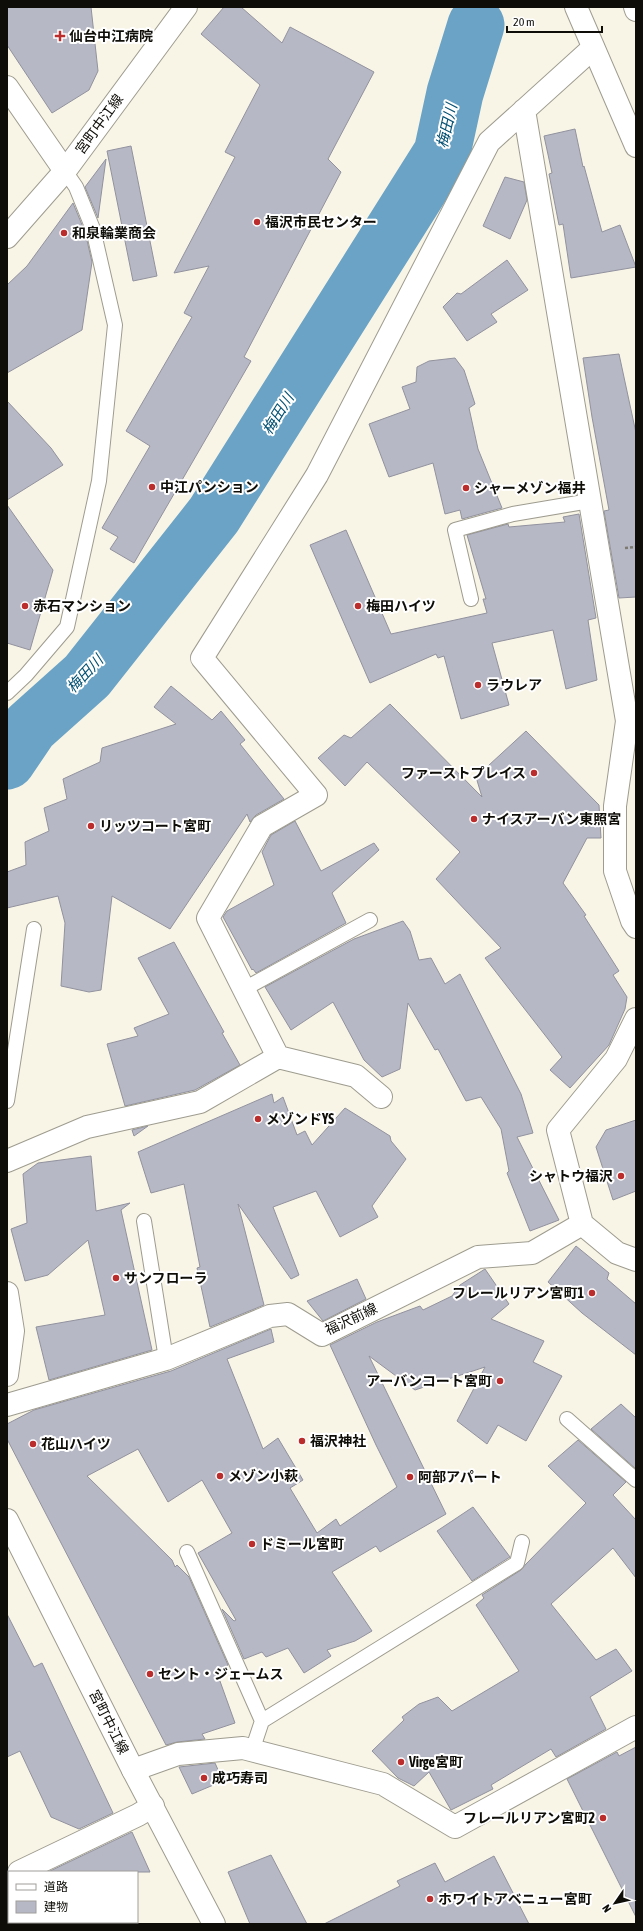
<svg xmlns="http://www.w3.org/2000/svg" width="643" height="1931" font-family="'Asap Condensed','Noto Sans JP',sans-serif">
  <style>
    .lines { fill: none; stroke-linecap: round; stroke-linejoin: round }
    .river { stroke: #6aa3c5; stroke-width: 57 }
    .building { fill: #b7b8c5; stroke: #91929e }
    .lane-casing { stroke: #9e9c8f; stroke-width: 16 }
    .street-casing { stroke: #9e9c8f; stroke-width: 24 }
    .secondary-casing { stroke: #9e9c8f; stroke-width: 24 }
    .path { stroke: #7b7970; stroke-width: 2.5; stroke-dasharray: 3 2; stroke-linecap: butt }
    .lane { stroke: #fff; stroke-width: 14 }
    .street { stroke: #fff; stroke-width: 22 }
    .secondary { stroke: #fff; stroke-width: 22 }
    .poi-dot { fill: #bb2c2d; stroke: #fff; stroke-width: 1.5 }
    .labels { text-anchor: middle; stroke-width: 4; stroke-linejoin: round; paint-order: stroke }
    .poi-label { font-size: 14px; font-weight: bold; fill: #0e0d08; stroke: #fff; text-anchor: start }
    .street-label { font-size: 14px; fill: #0e0d08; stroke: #fff }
    .water-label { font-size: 15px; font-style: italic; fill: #045173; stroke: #fff }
  </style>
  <rect width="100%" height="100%" fill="#f8f5e7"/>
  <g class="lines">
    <!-- river -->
    <path class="river" d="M7,761l23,-34 57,-51 127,-161 228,-362 13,-60 21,-68"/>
  </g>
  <!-- building -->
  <path class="building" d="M7,7h84l7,64 -9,19 -37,23 -45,-68z
    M224,7h17l41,36 8,-16 84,45 -46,87 13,13 -97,185 7,4 -117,202 -24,-14 8,-12 -16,-9 48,-82 -24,-15 66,-114 -8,-4 25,-47 -35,7 61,-116 -10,-5 35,-67 -59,-51z
    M575,129l8,38 1,-1 18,66 18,-7 16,42 -65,11 -8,-54 -4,1 -10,-51 3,-1 -8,-37z
    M131,146l26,130 -24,5 -26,-130z
    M106,159l-8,59 -13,-31z
    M505,177l19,5 3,18 -17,39 -27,-13z
    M73,203l12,29 7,30 -10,68 -75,43v-88l20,-19z
    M507,260l21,30 -37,24 6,8 -30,19 -24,-34 14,-14 4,1z
    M619,354l17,79v164l-17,1 -15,-87 5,-1 -17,-93 -9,-59z
    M455,358l9,12 11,34 -6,4 9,41 24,59 -40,11 -2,-9 -15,4 -12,-51 -44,14 -20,-53 41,-15 -8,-22 14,-5 1,-15 12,-6z
    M7,401l44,47 12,17 -56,35z
    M7,505l46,65 -23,80 -23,-7z
    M579,514l17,104 -8,2 9,60 -31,9 -13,-59 -61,13 17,62 -48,14 -17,-63 -6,2 -2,-4 -66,29 -60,-138 36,-15 45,104 96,-21 -4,-14h3l-19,-64 41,-11 1,3 56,-5 -2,-5z
    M171,686l41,34 9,-9 24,29 -5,4 44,55 -28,16 -6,7 -3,-8 -77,115 -58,-33 -11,94 -12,2 -28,-6 4,-63 -7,-27 -51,12v-36l19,-7 -1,-23 24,-11 -5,-23 23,-9 -4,-20 37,-17 2,-14 74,-24 -22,-17z
    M390,704l92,93 -6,-20 50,-46 73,74 2,33h-14l-24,45 23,32 -2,1 35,55 -6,4 14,22 -2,12 -16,36 -39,43 -20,-18 12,-13 -77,-99 16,-10 -65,-69 24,-27 -93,-90 -22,24 -27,-28 26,-23 7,3z
    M295,821l26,50 53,-28 5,7 -47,43 14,30 -90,50 -3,-4 -1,1 -29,-53 4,-6 47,-26 -12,-33 9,-17z
    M403,921l7,10 9,29 12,-2 14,26 15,-10 61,120 12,39 -16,4 42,83 -29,11 -23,-58 2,-2 -8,-42 -20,-32 -15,4 -28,-52 -3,1 -27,-47 -8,66 -18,8 -18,-17 -31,-58 -42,28 -26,-43 89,-48z
    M174,942l50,90 -2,1 18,32 -45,25 -70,16 -18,-62 31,-8 -4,-8 35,-14 -31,-56z
    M272,1094l2,9 9,-6 14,38 8,-4 7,14 33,-37 45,28 1,5 15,18 -34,47 6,11 -38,20 -24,-46 -43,16 26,68 -8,4 -53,-75 26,101 -54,22 -13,-59 3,-1 -16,-83 -33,9 -13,-41z
    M636,1120v71l-23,9 -17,-53 10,-17z
    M148,1126l-14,10 -2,-6z
    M91,1156l5,55 34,-8 -9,7 31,140 -103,30 -13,-53 69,-12 -17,-75 -40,35 -23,6 -14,-52 16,-6 -4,-49 15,-11z
    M576,1246l33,27 -2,6 29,25v51l-54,-42 -34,-31z
    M485,1269l24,35 -18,15 53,22 -11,21 29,14 -36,65 -28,-16 -11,19 -30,-23 28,-54 -70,23 -46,-34 77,158 -66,38 -4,-6 -44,26 40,59 -17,10 -28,9 4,6 -27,17 -16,-25 -22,9 -4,-5 -18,7 -22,-50 12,12 2,-1 -38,-67 34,-20 -30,-53 -34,22 -30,-53 -51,27 85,84 3,7 2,-2 12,12 39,88 -12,5 19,53 -33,11 3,5 -28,3 -11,3 -159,-306v-15l27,-14 137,-39 100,-42 3,13 -47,17 36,90 15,-11 25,42 -13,8 27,45 19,-14 4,7 57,-39 -21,-42 -46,-100 47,-23 43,-16 3,4 29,-14 8,-11z
    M357,1279l9,20 -43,22 -16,-20z
    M621,1404l15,14v51l-45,-40z
    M578,1440l48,42 -13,13 23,25v58l-23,-30 -62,56 45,56 20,-11 16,22 -42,26 16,32 -50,28 -5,-8 -60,36 2,4 -42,21 -22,-38 -15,14 -16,-8 -26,-27 32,-31 -2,-3 17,-13 19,-7 14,14 67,-40 -43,-66 8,-7 -2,-3 39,-25 5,-6 60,-61 -38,-37z
    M473,1507l37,50 -38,24 -35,-50z
    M7,1614l27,53 8,-4 71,150 -34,16 -28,-12 -31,-66 -13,6z
    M636,1747v170l-69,-138 50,-27 2,4z
    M215,1763l8,18 -31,13 -13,-27z
    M132,1832l18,40h-102z
    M271,1855l36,69h-57l-22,-52z
    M494,1856l35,68h-205l76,-38 -3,-5 38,-18 10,19z"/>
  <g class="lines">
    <defs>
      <path id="lane" d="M471,599l-16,-69 58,-16 77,-13
        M7,693l19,-18 41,-48 32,-146 16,-156 -22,-96 -17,-42 -11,-16
        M244,989l126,-69
        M7,1101l27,-172
        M144,1221l22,138
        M567,1419l69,61
        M187,1552l75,169
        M252,1751l10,-30 255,-158 5,-21"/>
      <path id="street" d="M7,87l58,84
        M524,110l103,611 -12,85v65l17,50 4,6
        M278,1057l-70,-139 54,-92 54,-31 -114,-137 115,-183 172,-333 104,-94
        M7,1161l80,-34 113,-25 78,-45 78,19 25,21
        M582,1224l-24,-94 58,-71 20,-40
        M7,1293l6,38 -6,44
        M7,1405l159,-46 104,-43 18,-2 34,21 156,-78 54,-4 50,-29 35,29 19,7
        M133,1770l45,-16 65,-6 140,36 72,43 181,-100
        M19,1872l119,-57 15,-9"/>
      <path id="secondary" d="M576,7l60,139
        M635,7l1,3
        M7,237l58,-66 121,-164
        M7,1520l126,250 81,154"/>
    </defs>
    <!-- lane casing -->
    <use href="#lane" class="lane-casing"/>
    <!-- street casing -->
    <use href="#street" class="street-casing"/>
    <!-- secondary casing -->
    <use href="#secondary" class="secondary-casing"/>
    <!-- path -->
    <path class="path" d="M625,548l11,-1"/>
    <!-- lane -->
    <use href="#lane" class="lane"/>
    <!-- street -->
    <use href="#street" class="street"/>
    <!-- secondary -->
    <use href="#secondary" class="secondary"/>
  </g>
  <!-- markers -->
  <g class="poi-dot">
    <path d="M58 30h4v4h4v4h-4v4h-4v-4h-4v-4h4z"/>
    <circle cx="257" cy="222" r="4"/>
    <circle cx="64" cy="233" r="4"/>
    <circle cx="152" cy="487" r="4"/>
    <circle cx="466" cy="488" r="4"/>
    <circle cx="25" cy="606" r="4"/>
    <circle cx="358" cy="606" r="4"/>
    <circle cx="478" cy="685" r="4"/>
    <circle cx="534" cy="773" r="4"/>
    <circle cx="474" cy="819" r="4"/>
    <circle cx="91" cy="826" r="4"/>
    <circle cx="258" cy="1119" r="4"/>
    <circle cx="621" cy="1176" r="4"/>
    <circle cx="116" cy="1278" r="4"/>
    <circle cx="592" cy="1293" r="4"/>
    <circle cx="500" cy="1381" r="4"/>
    <circle cx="302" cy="1441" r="4"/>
    <circle cx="33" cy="1444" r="4"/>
    <circle cx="220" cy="1476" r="4"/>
    <circle cx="410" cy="1477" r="4"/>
    <circle cx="252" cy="1544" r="4"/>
    <circle cx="150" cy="1674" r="4"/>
    <circle cx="401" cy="1762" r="4"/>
    <circle cx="204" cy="1778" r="4"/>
    <circle cx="603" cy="1818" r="4"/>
    <circle cx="430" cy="1899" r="4"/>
  </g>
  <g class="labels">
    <!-- poi labels -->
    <g class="poi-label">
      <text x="69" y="41">仙台中江病院</text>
      <text x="265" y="227">福沢市民センター</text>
      <text x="72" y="238">和泉輪業商会</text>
      <text x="160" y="492">中江パンション</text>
      <text x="474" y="493">シャーメゾン福井</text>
      <text x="33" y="611">赤石マンション</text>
      <text x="366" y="611">梅田ハイツ</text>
      <text x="486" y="690">ラウレア</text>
      <text x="526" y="778" text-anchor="end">ファーストプレイス</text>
      <text x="482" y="824">ナイスアーバン東照宮</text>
      <text x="99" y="831">リッツコート宮町</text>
      <text x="266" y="1124">メゾンドYS</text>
      <text x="613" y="1181" text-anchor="end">シャトウ福沢</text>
      <text x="124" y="1283">サンフローラ</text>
      <text x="584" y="1298" text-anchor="end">フレールリアン宮町1</text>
      <text x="492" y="1386" text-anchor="end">アーバンコート宮町</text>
      <text x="310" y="1446">福沢神社</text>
      <text x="41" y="1449">花山ハイツ</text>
      <text x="228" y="1481">メゾン小萩</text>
      <text x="418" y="1482">阿部アパート</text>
      <text x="260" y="1549">ドミール宮町</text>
      <text x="158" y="1679">セント・ジェームス</text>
      <text x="409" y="1767">Virge宮町</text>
      <text x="212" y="1783">成巧寿司</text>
      <text x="595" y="1823" text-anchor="end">フレールリアン宮町2</text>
      <text x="438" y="1904">ホワイトアベニュー宮町</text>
    </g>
    <!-- street labels -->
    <g class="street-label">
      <text transform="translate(99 124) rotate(-54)" y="5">宮町中江線</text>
      <text transform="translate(351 1319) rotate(-25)" y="5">福沢前線</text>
      <text transform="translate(109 1722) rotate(63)" y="5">宮町中江線</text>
    </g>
    <!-- water labels -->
    <g class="water-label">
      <text transform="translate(447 126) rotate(-77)" y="5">梅田川</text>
      <text transform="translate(278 414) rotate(-58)" y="5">梅田川</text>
      <text transform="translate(85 674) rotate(-47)" y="5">梅田川</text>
    </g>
  </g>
  <!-- border -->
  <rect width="643" height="1931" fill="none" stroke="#0e0d08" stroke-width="16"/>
  <!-- legend -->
  <rect x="8" y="1871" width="130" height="52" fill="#ffffff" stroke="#9f9e9c"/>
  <rect x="16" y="1884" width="20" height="6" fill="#ffffff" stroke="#9f9e9c"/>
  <text x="44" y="1891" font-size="12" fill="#0e0d08">道路</text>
  <rect x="16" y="1901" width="20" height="12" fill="#b7b8c5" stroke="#9f9e9c"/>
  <text x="44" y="1911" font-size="12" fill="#0e0d08">建物</text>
  <!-- north arrow -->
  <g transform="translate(615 1903) rotate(236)" stroke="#ffffff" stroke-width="3" paint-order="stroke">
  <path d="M0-3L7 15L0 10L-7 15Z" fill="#0e0d08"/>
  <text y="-6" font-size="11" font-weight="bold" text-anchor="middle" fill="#0e0d08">N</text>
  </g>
  <!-- scale -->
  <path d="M507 26v6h95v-6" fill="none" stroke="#0e0d08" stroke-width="2"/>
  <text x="513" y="26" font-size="12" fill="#0e0d08" stroke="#ffffff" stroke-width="3" paint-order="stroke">20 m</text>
</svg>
